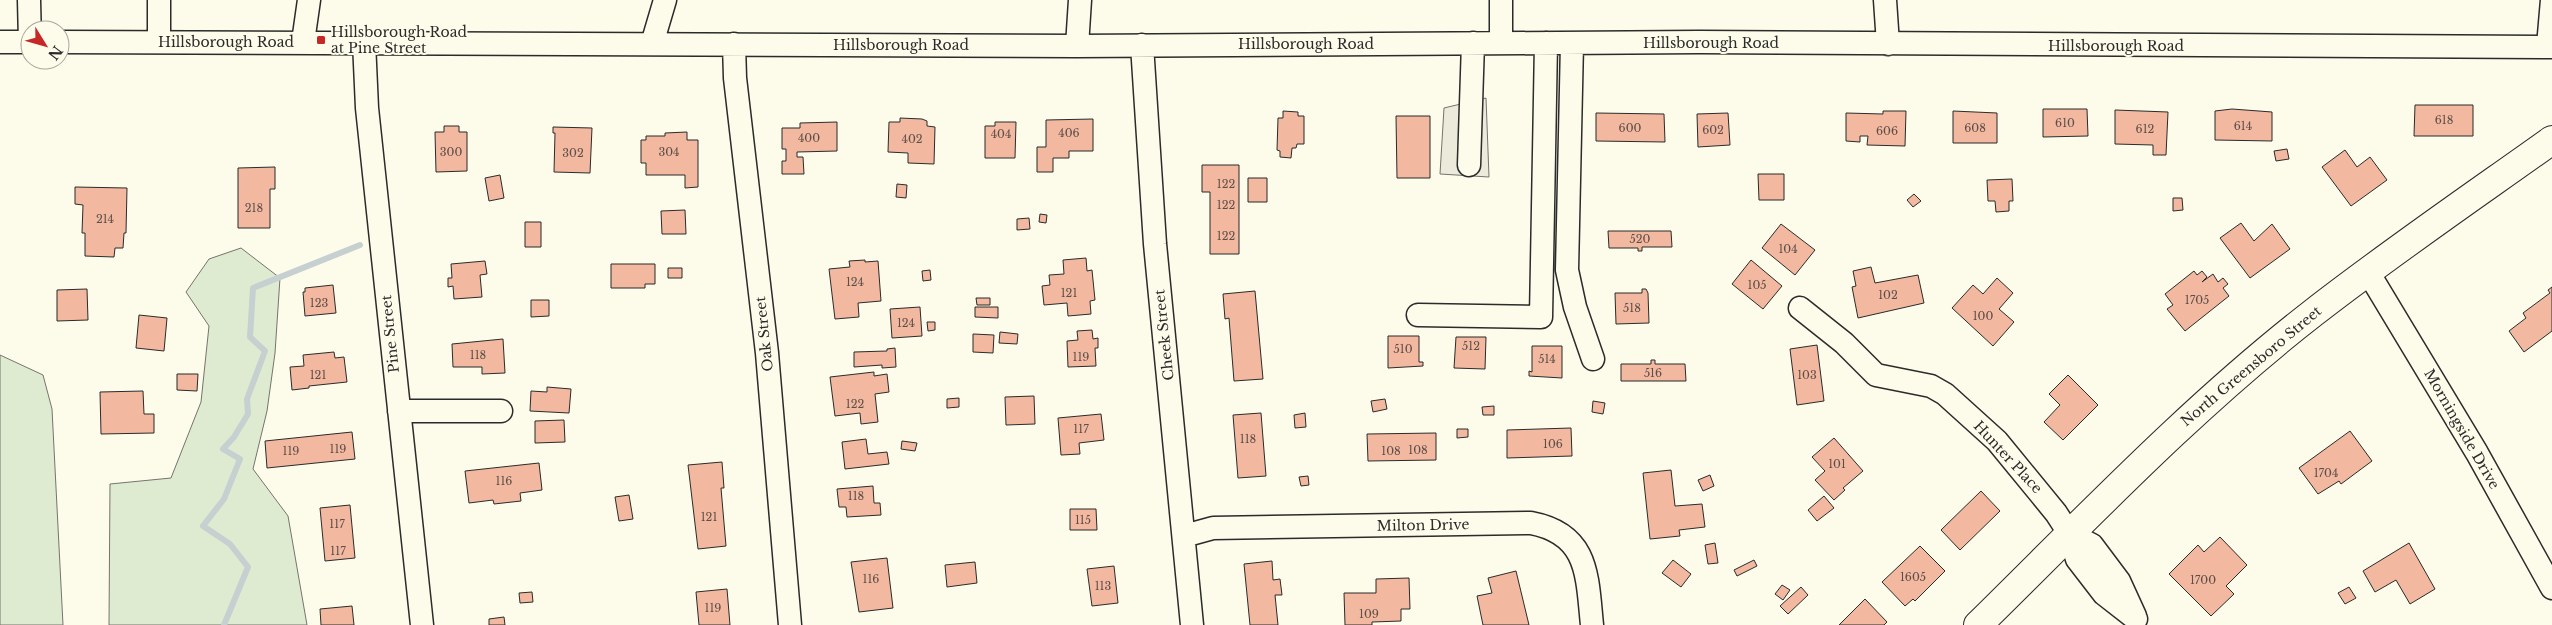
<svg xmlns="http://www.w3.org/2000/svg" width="2552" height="625" font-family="'Libre Baskerville',serif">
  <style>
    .green { fill: #deebd1; stroke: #74746e }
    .parking { fill: #eceadb; stroke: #74746e }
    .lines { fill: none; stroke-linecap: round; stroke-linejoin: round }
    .stream { stroke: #c7d0d0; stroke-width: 6 }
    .building { fill: #f2b8a0; stroke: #2b2b2b }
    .minor-casing { stroke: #2b2b2b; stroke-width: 25 }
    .major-casing { stroke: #2b2b2b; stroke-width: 30 }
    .minor { stroke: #fdfbea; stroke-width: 22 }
    .major { stroke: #fdfbea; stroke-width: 28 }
    .poi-dot { fill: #c62828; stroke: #fdfbea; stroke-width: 2 }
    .labels { text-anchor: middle; stroke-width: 4; stroke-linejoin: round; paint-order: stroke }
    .number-label { font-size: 11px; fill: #5d4e48 }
    .poi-label { font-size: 14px; fill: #2b2b2b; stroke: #fdfbea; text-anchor: start }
    .street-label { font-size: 14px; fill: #2b2b2b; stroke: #fdfbea }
  </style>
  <rect width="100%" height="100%" fill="#fdfbea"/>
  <!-- green -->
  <path class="green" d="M241,248l39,30 -5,75 -8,58 -14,58 35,47 19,109h-198l1,-141 61,-6 30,-76 8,-76 -23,-34 23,-33z
    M0,355l43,20 9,34 11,216h-63z"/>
  <!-- parking -->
  <path class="parking" d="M1486,98l3,79 -49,-3 4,-66z"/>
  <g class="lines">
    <!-- stream -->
    <path class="stream" d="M224,625l24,-58 -18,-23 -27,-18 21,-27 16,-40 -17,-10 11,-12 14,-23 -1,-15 18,-48 -15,-14 3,-49 107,-43"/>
  </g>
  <!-- building -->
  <path class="building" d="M2415,105h58v31h-59z
    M2043,109h44l1,27 -45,1z
    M2232,109l40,3v29l-57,-1v-29z
    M2115,110l53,2 -2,43h-13v-10l-38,-1z
    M1283,111l15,1v4h6v28h-7l-1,4h-4l-1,10 -11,-1v-6l-3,-1 1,-32h5z
    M1883,111h23l-1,35 -38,-1 1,-9h-8v6l-14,-1v-28l37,1z
    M1953,111l44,2v30h-44z
    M1596,113l68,1 1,28 -69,-1z
    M1728,113l2,32 -32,2 -1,-33z
    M1396,116h34v62h-33z
    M900,118l22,1 5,2v5l8,1 -1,37 -26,-1v-10l-20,-1 1,-30h11z
    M1093,119v32h-24v7h-16v14h-16v-25h9v-27z
    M837,122v29l-40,1v5h6l1,17h-22v-13h4v-12h-4v-21h18v-5z
    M995,122h21l-1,36h-30v-32h10z
    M444,126h15v6h8v39l-31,1 -1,-40h9z
    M553,127l39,1 -2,45 -36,-1 1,-39h-2z
    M687,132v8h11v47l-13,1v-13h-39v-12h-5v-23h5v-4h19v-3z
    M2287,149l2,10 -13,2 -2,-10z
    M2345,150l12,17 13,-10 17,23 -36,26 -29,-39z
    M1202,165h37v89h-29v-62h-8z
    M275,167v22h-5v39h-32v-60z
    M1758,174h26v26h-25z
    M500,175l4,23 -15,3 -4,-23z
    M1248,178h19v24h-19z
    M2012,179l1,22h-4v10l-13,1 -1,-11h-7l-1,-21z
    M897,184l10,1 -1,13 -10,-1z
    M75,187l52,1 -1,45h-2l-1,15h-8l-1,9 -29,-1v-23h-3l1,-28 -8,-1z
    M1914,194l7,7 -8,6 -6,-7z
    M2173,198h9l1,12 -10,1z
    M685,210l1,24h-24l-1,-23z
    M1040,214l7,1 -1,8 -7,-1z
    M1029,218l1,11 -13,1v-11z
    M525,222h16v25h-16z
    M2241,223l13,18 18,-17 18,25 -40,29 -30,-40z
    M1781,224l34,26 -20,25 -33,-27z
    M1608,231h63l1,16h-30v4h-4v-3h-29z
    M1086,258l1,13 5,-1 3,30 -5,1 1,13 -23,2 -1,-13 -23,2 -2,-19 8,-1 -1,-10 15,-1 -1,-14z
    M865,260v2l13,-1 3,40 -23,2 1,14 -24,2 -6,-50 21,-2 -1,-6z
    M1751,260l31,26 -19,23 -31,-25z
    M485,261l2,13 -7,1 2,22 -28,2 -1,-13 -5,1v-9h4l-1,-14z
    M611,264h44v20h-10v4h-34z
    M1871,267l4,16 43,-8 6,28 -66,15 -6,-31 4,-1 -3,-15z
    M668,268h14v10h-14z
    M930,270l1,10 -8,1 -1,-10z
    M2194,271l3,4 5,-4 5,6 -5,5 11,-8 5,8 5,-4 5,6 -5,4 6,8 -44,35 -18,-22 6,-4 -8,-11z
    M1997,278l16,15 -14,16 15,13 -21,24 -41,-38 21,-23 10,9z
    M333,285l3,28 -31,3 -2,-24h2v-4z
    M2552,287v44l-28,21 -15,-21 17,-13 -3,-5 27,-20 -2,-3z
    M87,289l1,31 -31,1v-31z
    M1642,289h4l2,4 1,30 -33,1 -1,-31h27z
    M1255,291l8,88 -29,2 -5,-63 -4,1 -2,-25z
    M976,298h14v7h-13z
    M531,300h18v16l-18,1z
    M920,307l2,29 -30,2 -2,-29z
    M975,307h23v11l-23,-1z
    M139,315l28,3 -3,33 -28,-3z
    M927,322h8v8l-7,1z
    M1092,330l1,9 5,-1v10h-3l1,18 -28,1 -1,-26 11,-1 -1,-9z
    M1000,332l18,2 -1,10 -18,-1z
    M973,334l21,1 -1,18 -20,-1z
    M1388,336h31v26h4v4l-35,2z
    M1456,337h30l-1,32 -31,-1z
    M503,339l2,34 -23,1v-7h-29l-1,-23z
    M1817,345l7,56 -27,4 -7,-56z
    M1532,346h30v32l-33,-2v-5l3,1z
    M895,348l1,19 -14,1v-3l-28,2v-15l33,-1v-2z
    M334,352l1,6 9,-1 3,25 -38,4v2l-17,2 -2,-23 14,-1 -1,-11z
    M1651,360h4v4h30l1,17h-65v-17h30z
    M874,372v4l13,-2 2,18 -14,2 3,28 -17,2 -1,-11 -25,3 -5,-39z
    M177,374h21l-1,17 -20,-1z
    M2068,375l30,30 -35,35 -19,-18 16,-17 -11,-11z
    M547,387l24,2 -2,24 -39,-2 1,-20 16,1z
    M143,391l1,23h10v19l-53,1 -1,-42z
    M1034,396l1,28 -29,1 -1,-28z
    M959,398v9l-12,1v-9z
    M1385,399l2,10 -14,3 -2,-11z
    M1593,401l12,2 -2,11 -11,-2z
    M1494,406v9h-11l-1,-8z
    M1261,413l5,63 -28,2 -5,-63z
    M1305,413l1,14 -11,1 -1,-13z
    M1101,414l3,26 -25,3 1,11 -19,1 -3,-37z
    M564,420l1,22 -30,1v-22z
    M1571,428l1,28 -65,2v-28z
    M1457,429h11v8l-11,1z
    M2350,431l22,30 -31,23 -2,-3 -21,13 -19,-26z
    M352,432l3,27 -88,9 -2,-27z
    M1436,433v27l-68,1 -1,-27z
    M1834,438l29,33 -20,17 2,2 -11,10 -19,-20 10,-9 -13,-14z
    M866,439l2,15 19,-2 2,12 -44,5 -3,-27z
    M902,441l15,2 -2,8 -14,-2z
    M722,462l2,26h-3l5,58 -28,3 -10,-84z
    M539,463l3,27 -22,3 1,8 -27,3 -1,-4 -24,3 -4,-32z
    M1671,470l4,36 27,-2 3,23 -26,3 1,6 -30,3 -7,-66z
    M1710,475l4,11 -11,5 -5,-11z
    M1308,476l1,9 -8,1 -2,-9z
    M873,486l1,17h6l1,12 -34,2 -1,-10h-7l-2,-18z
    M1981,491l19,20 -40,39 -19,-20z
    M629,495l4,24 -14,2 -4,-24z
    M1824,496l10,12 -17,13 -9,-11z
    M350,505l5,53 -30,3 -5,-53z
    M1070,509h26l1,21h-27z
    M2220,537l27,28 -21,21 8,8 -23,22 -42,-42 29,-29 6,7z
    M1715,543l3,20 -10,1 -3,-19z
    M2409,543l26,46 -25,15 -14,-24 -21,12 -12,-21z
    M1920,546l25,25 -30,30 -2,-2 -8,7 -23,-24z
    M887,558l6,50 -34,4 -8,-50z
    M1673,560l18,14 -10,13 -19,-14z
    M1754,560l3,6 -20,10 -3,-6z
    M1272,561l1,19 7,-1 2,16h-7l3,30h-28l-6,-61z
    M975,562l2,21 -30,4 -2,-22z
    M1114,566l4,37 -26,3 -5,-37z
    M1516,571l13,54h-46l-6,-29 15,-3 -4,-15z
    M1409,578l1,31h-9v12l-29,1v3h-27l-1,-32h32v-14z
    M1782,585l8,5 -7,10 -8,-6z
    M1801,587l7,8 -20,19 -8,-8z
    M2349,587l7,11 -11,6 -7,-11z
    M727,589l3,36h-31l-3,-33z
    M532,592l1,10 -13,1 -1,-10z
    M1865,599l22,23 -3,3h-45z
    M352,606l2,19h-33l-1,-16z
    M504,617l1,8h-16v-6z"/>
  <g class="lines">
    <defs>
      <path id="minor" d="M29,0l1,42
        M159,0v42
        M1501,0v43
        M1885,0l3,44
        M0,42h30
        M60,42l1017,4 622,-4 853,5
        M303,42l6,-42
        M364,42l3,66 55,517
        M1572,43l-5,227 8,37 18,52
        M652,44l13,-44
        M734,44l1,34 32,275 23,272
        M1142,45l13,199 37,381
        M1077,46l3,-46
        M2548,46l4,-46
        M1469,165l4,-122
        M2368,272l109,181 75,135
        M1800,308l44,35 32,32 55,11 14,8 52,47 59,72 13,20 8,26 27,35 32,25
        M1418,315l123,2 5,-274
        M399,411h102
        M2069,533l23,12 27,36 16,35
        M1184,536l29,-8 318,-5c58,11 56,53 61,102"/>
      <path id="major" d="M1978,625c109,-107 214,-218 335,-312 77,-60 159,-116 239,-173"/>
    </defs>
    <!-- minor casing -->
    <use href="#minor" class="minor-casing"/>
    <!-- major casing -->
    <use href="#major" class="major-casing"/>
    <!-- minor -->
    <use href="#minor" class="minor"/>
    <!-- major -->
    <use href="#major" class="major"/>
  </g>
  <!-- markers -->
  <rect class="poi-dot" x="316" y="35" width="10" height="10" rx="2.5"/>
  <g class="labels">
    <!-- number labels -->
    <g class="number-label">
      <text x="2444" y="124">618</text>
      <text x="2065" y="127">610</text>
      <text x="2243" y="130">614</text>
      <text x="1630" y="132">600</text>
      <text x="1975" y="132">608</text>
      <text x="2145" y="133">612</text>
      <text x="1713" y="134">602</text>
      <text x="1887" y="135">606</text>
      <text x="1069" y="137">406</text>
      <text x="1001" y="138">404</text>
      <text x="809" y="142">400</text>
      <text x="912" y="143">402</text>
      <text x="451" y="156">300</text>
      <text x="669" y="156">304</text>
      <text x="573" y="157">302</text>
      <text x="1226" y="188">122</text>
      <text x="1226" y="209">122</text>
      <text x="254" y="212">218</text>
      <text x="105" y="223">214</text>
      <text x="1226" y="240">122</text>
      <text x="1640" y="243">520</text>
      <text x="1788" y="253">104</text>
      <text x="855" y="286">124</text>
      <text x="1757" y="289">105</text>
      <text x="1069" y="297">121</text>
      <text x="1888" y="299">102</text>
      <text x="2197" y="304">1705</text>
      <text x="319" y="307">123</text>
      <text x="1632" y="312">518</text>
      <text x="1983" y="320">100</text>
      <text x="906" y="327">124</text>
      <text x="1471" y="350">512</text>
      <text x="1403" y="353">510</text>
      <text x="478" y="359">118</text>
      <text x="1081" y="361">119</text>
      <text x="1547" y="363">514</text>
      <text x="1653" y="377">516</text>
      <text x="318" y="379">121</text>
      <text x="1807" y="379">103</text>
      <text x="855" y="408">122</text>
      <text x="1081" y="433">117</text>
      <text x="1248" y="443">118</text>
      <text x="1553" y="448">106</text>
      <text x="338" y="453">119</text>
      <text x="1418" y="454">108</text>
      <text x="291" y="455">119</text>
      <text x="1391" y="455">108</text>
      <text x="1837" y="468">101</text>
      <text x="2326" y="477">1704</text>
      <text x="504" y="485">116</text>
      <text x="856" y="500">118</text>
      <text x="709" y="521">121</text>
      <text x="1083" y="524">115</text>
      <text x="337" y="528">117</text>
      <text x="338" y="555">117</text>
      <text x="1913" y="581">1605</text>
      <text x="871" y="583">116</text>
      <text x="2203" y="584">1700</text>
      <text x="1103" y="590">113</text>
      <text x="713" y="612">119</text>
      <text x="1369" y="618">109</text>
    </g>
    <!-- poi labels -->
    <g class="poi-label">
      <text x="331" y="37">Hillsborough Road<tspan x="331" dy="16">at Pine Street</tspan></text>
    </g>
    <!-- street labels -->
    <g class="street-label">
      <text x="226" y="47">Hillsborough Road</text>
      <text x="1711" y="48">Hillsborough Road</text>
      <text x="1306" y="49">Hillsborough Road</text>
      <text x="901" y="50">Hillsborough Road</text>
      <text x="2116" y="51">Hillsborough Road</text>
      <text transform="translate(390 334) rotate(-96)" y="5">Pine Street</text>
      <text transform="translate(764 334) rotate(-96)" y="5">Oak Street</text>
      <text transform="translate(1164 335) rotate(-96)" y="5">Cheek Street</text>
      <text transform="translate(2251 366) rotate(-40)" y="5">North Greensboro Street</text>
      <text transform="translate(2462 429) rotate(60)" y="5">Morningside Drive</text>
      <text transform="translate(2008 457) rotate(47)" y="5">Hunter Place</text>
      <text transform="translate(1423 525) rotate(-1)" y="5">Milton Drive</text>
    </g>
  </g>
  <!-- north arrow -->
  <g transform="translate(45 45) rotate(127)"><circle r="24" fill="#fdfbea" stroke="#a9a89e"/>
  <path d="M0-4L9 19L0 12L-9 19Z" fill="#c62828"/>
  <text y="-8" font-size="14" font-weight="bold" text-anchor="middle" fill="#2b2b2b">N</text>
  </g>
</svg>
